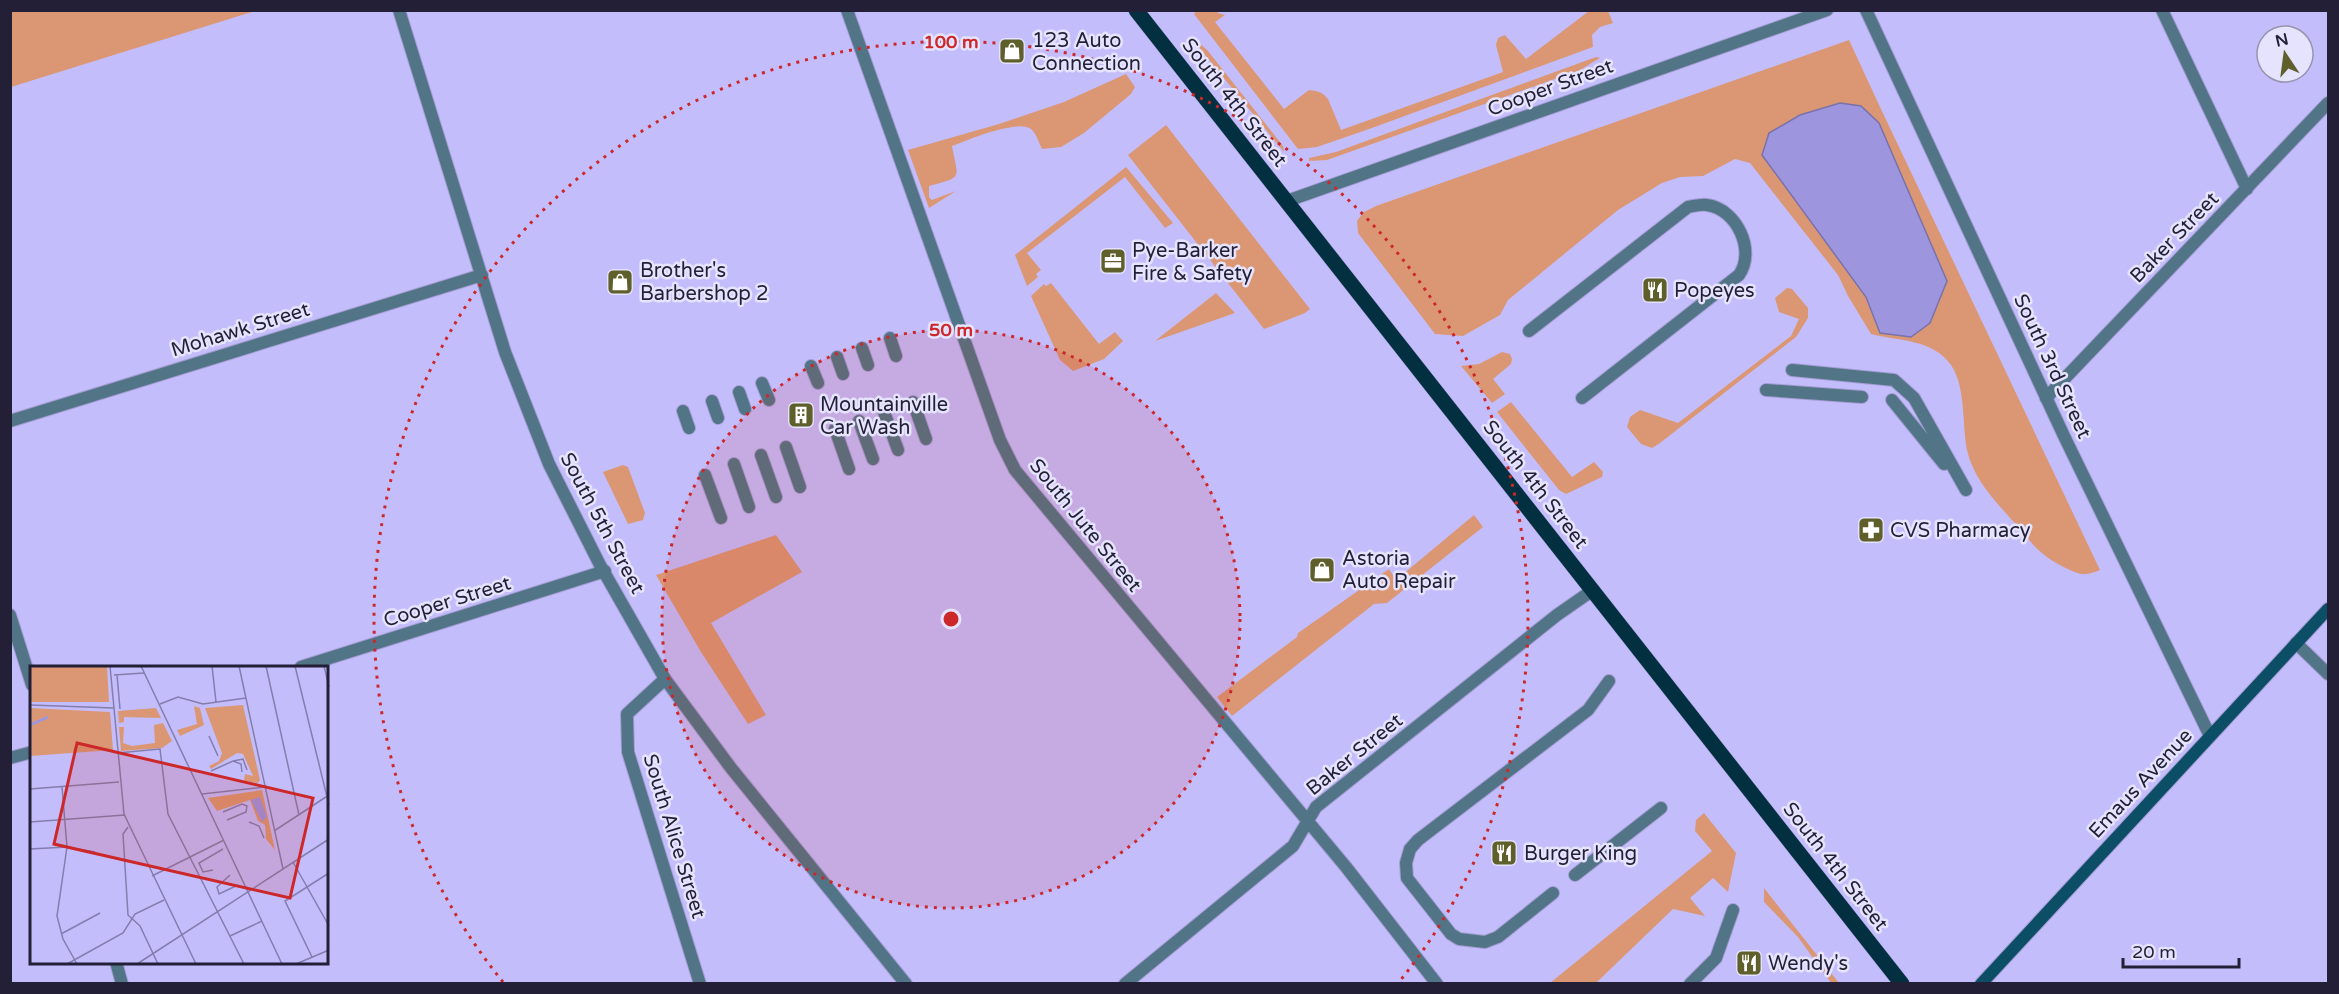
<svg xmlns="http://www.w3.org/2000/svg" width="2339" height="994" font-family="'Varela Round',sans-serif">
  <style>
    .green { fill: #db9773 }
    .water { fill: #9e95df; stroke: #7972ac; stroke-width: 1.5 }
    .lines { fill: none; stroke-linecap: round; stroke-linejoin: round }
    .service-casing { stroke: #a49dd4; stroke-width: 14 }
    .minor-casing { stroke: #a49dd4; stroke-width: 14 }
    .secondary-casing { stroke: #a49dd4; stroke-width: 14 }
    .primary-casing { stroke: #a49dd4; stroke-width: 16 }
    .service { stroke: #517586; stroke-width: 12 }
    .minor { stroke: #517586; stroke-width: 12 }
    .secondary { stroke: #0c4e66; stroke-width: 12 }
    .primary { stroke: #033041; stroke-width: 15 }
    .ring { fill: none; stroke: #cd2829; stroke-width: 3; stroke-dasharray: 3 6 }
    .labels { text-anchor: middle; stroke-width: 5; stroke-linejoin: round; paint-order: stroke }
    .poi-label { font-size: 20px; fill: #221f36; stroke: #e5e3fd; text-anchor: start }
    .street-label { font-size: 20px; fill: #221f36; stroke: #e5e3fd }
    .inset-river { fill: none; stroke: #9e95df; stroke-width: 3 }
    .inset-road { fill: none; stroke: #837ead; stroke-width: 1.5 }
    .view { fill: #cd2829; fill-opacity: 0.15; stroke: #cd2829; stroke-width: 3 }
    .inset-edge { fill: none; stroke: #221f36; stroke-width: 3 }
    .centre { fill: #cd2829; stroke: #e5e3fd; stroke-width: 3 }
    .ring-label { font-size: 18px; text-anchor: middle; font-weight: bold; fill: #cd2829; stroke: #e5e3fd; stroke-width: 5; stroke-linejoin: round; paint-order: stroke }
  </style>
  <rect width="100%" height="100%" fill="#c4bdfc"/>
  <!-- green -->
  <path class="green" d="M11,10h244v1l-244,76z
    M1196,11h21l1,2 7,2 -10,7 69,87 25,-19c8,1 14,2 19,9l13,31 162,-58 -7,-27 2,-7 7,-3 21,24 63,-48h19l5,12 -13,4 -8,8 1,12 -221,81 -55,19 -19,2 -104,-135z
    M1195,39l13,12 75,95 1,6 -87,-107z
    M1849,40l31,67 220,463c-5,2 -13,5 -18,4 -9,-1 -33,-14 -40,-21 -8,-6 -15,-16 -22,-24 -20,-23 -46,-47 -53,-79 -5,-25 -1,-63 -16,-85 -18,-26 -53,-24 -80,-31l-23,-38 -10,-21 -88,-112 -15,-4 -32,17 -23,1 -18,6 -44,27 -110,90 -8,15 -37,21 -28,-2 -77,-101 -1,-12 7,-9 12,-6z
    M1596,57l4,1 -20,12 -253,90 -18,1v-3l27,-6z
    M1126,74l9,13 -4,7 -47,39 -23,14 -19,2c-3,-6 -6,-16 -11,-20 -14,-10 -64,11 -79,17 6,33 12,31 -23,40v11l3,3 24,-9 -27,17 -21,-58 91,-26 65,-22z
    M1166,125l144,184 -5,4 -41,16 -136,-174z
    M1126,167l47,56 -8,5 -40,-51 -98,76 14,17 -5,4 2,3 -11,9 -12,-31z
    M1051,283l48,61 16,-12 8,9 -19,18 -31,12 -13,-11 -29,-64 13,-12 2,2z
    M1787,288l5,1 16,19v10l-12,19 -136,106 -8,5 -11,-4 -14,-17 3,-10 10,-7 38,13 113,-87 8,-17 -20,-7 -4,-14z
    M1216,293l19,20 -80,28z
    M1502,352l8,2 2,5 -1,5 -18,15 12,15 -13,9 -31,-37 18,-2z
    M1511,402l61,75 22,-15 9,10 -1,5 -36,17 -7,-4 -62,-78z
    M623,465l5,2 17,46 -2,7 -15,4 -25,-52z
    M1474,515l9,12 -96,76 -13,1 -142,112 -15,-19 80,-60 1,-4 91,-64 7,11z
    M776,535l26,37 -91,51 55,92 -18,9 -47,-72 -45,-77z
    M1704,813l32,40 -8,39 -15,-14 -23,20 15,18 -32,-7 -77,74h-46l162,-132 -17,-20 1,-11z
    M1764,888l75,95h-8l-33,-46 -34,-35z"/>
  <!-- water -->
  <path class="water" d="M1840,103l21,3 18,17 68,158 -17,42 -19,14 -31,-4 -14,-36 -104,-142 7,-22 31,-18z"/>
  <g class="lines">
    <defs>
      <path id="service" d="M847,10l153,430 15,30 331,397 91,117
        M2162,10l85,179
        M1287,201l540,-191
        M1529,331l159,-124c6,-1 13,-3 19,-2 30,4 49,46 32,70l-157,123
        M890,338l6,18
        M862,348l6,17
        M837,357l6,17
        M811,366l7,17
        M1792,370l102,10 20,18 52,92
        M762,383l7,17
        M1766,390l96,7
        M739,392l6,17
        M2046,398l282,-295
        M1892,400l52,64
        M712,401l6,17
        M913,402l13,37
        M683,411l6,17
        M884,412l14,38
        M859,421l14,38
        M835,429l14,40
        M786,447l14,40
        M761,455l15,42
        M734,464l15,43
        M705,475l16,43
        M301,667l304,-96
        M665,679l-38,35 1,38 72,232
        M10,758l22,-6
        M1575,875l86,-67
        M1553,893l-55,44 -13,5 -26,-3 -8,-5 -44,-56 -1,-15 4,-14 8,-9 170,-130 21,-29
        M1125,984l168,-138 23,-39 241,-192 36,-25
        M1690,984l26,-26 17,-48"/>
      <path id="minor" d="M399,10l106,342 44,112 51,101 65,114 66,89 175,216
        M1866,10l198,426 146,300
        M10,421l472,-146
        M10,615l22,70
        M2296,643l32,31
        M116,962l6,22"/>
      <path id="secondary" d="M1981,984l347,-375"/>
      <path id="primary" d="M1136,10l766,974"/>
    </defs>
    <!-- service casing -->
    <use href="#service" class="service-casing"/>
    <!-- minor casing -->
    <use href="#minor" class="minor-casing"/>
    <!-- secondary casing -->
    <use href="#secondary" class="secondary-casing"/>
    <!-- primary casing -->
    <use href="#primary" class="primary-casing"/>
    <!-- service -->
    <use href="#service" class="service"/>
    <!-- minor -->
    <use href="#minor" class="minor"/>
    <!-- secondary -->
    <use href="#secondary" class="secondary"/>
    <!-- primary -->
    <use href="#primary" class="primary"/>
  </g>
  <!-- distance rings -->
  <circle cx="951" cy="619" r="289" fill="#cd2829" fill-opacity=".12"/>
  <g class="ring">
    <circle cx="951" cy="619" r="289"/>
    <path d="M503 982A577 577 0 1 1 1399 982"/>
  </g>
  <!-- icons -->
  <defs>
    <symbol id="shop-square" viewBox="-11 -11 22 22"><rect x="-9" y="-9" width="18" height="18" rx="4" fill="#5f5f2c" stroke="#e5e3fd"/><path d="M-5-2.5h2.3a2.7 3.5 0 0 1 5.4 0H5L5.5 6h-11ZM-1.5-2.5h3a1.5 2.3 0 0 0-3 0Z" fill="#fff"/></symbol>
    <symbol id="office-square" viewBox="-11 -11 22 22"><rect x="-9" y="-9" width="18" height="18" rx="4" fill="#5f5f2c" stroke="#e5e3fd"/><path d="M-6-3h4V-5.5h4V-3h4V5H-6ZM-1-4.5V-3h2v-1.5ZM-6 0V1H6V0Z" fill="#fff"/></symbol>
    <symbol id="restaurant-square" viewBox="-11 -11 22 22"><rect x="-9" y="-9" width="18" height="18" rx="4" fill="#5f5f2c" stroke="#e5e3fd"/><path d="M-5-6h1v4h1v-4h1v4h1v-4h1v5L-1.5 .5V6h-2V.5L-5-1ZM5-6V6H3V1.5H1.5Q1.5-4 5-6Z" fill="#fff"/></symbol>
    <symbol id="building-square" viewBox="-11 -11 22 22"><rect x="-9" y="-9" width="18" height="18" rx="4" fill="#5f5f2c" stroke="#e5e3fd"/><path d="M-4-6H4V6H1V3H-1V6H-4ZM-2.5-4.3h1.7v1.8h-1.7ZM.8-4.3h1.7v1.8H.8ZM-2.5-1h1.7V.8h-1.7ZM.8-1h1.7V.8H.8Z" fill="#fff"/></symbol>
    <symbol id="pharmacy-square" viewBox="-11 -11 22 22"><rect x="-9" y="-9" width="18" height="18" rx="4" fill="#5f5f2c" stroke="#e5e3fd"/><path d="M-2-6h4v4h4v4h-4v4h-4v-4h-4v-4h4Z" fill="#fff"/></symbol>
  </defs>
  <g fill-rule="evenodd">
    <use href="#shop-square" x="997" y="36" width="30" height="30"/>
    <use href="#office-square" x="1098" y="246" width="30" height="30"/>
    <use href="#shop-square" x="605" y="267" width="30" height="30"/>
    <use href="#restaurant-square" x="1640" y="275" width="30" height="30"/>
    <use href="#building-square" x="786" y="400" width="30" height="30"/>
    <use href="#pharmacy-square" x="1856" y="515" width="30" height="30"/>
    <use href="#shop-square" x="1307" y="555" width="30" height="30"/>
    <use href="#restaurant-square" x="1489" y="838" width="30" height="30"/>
    <use href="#restaurant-square" x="1734" y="948" width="30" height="30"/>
  </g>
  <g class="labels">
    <!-- poi labels -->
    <g class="poi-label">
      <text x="1032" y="47">123 Auto<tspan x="1032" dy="23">Connection</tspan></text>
      <text x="1132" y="257">Pye-Barker<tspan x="1132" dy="23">Fire &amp; Safety</tspan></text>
      <text x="640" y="277">Brother's<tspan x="640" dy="23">Barbershop 2</tspan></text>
      <text x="1674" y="297">Popeyes</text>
      <text x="820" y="411">Mountainville<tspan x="820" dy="23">Car Wash</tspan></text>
      <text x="1890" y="537">CVS Pharmacy</text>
      <text x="1342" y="565">Astoria<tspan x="1342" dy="23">Auto Repair</tspan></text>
      <text x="1524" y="860">Burger King</text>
      <text x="1768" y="970">Wendy's</text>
    </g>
    <!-- street labels -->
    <g class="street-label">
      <text transform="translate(1550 87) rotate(-20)" y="7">Cooper Street</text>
      <text transform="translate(1235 102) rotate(52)" y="7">South 4th Street</text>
      <text transform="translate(2174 237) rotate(-46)" y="7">Baker Street</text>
      <text transform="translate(240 329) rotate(-17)" y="7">Mohawk Street</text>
      <text transform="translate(2053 366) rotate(65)" y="7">South 3rd Street</text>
      <text transform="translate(1536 484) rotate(52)" y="7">South 4th Street</text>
      <text transform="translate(603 523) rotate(62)" y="7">South 5th Street</text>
      <text transform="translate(1086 525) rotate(51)" y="7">South Jute Street</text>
      <text transform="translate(447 601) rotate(-17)" y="7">Cooper Street</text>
      <text transform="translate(1354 754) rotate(-39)" y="7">Baker Street</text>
      <text transform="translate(2140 783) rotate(-47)" y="7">Emaus Avenue</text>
      <text transform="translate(675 836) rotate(73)" y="7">South Alice Street</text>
      <text transform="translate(1836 866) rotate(52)" y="7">South 4th Street</text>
    </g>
  </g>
  <!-- overview -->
  <g transform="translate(30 666)">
    <rect width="298" height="298" fill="#c4bdfc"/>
    <path d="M0,0h77l2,36h-79zM213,39l17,75 -2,3 -14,-2 1,-7 8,2 -10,-22 -6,-1 -26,16 -2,-3 10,-5 3,-8 -17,-45zM164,40l6,2 4,17 -24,11 -3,-6 20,-6zM0,42l80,4 3,38 -83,6zM126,42l5,10 -37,-1v5l-5,1 -1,-12zM133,57l9,18 -10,7 -41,3 -2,-24h5l-1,16 9,3 23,-3 -1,-18zM232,124l13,60 -9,-11 -1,-14 -7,-4 -8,-21 -33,11 -9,-13z" fill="#db9773"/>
    <path d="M230,131l7,20 -5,5 -11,-22z" fill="#9e95df"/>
    <path class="inset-river" d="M0,59l18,-8"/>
    <path class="inset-road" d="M80,0l14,148 72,150M111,0l141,298M182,0l4,36M209,0l44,203M236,0l33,149M265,0l34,139M294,0l5,21M84,9l30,-2M87,9l3,34M130,38l18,-7 25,7 43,-6M0,39l84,3M179,70l9,20M87,87l43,-4 8,65 76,150M203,95l10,-2 4,11M181,105l22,-10 8,3 1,8M32,121l5,60 -10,69 6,23 14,25M0,123l89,-7M172,128l63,-7M193,146l19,-8 5,2 -1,6 -19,8M0,156l95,-7M219,156l10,4 5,12M98,161l-5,7 5,81 12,11 18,38M244,165l55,-36M0,183l37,-2 28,5M263,196l36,64M183,204l-10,2 -4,-9 24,-14M200,209l-13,12 2,7 19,-9M122,210l72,-36M31,268l39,-21M200,270l32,-15M282,291l-27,-56 44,-28M37,298l56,-31 12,-19 29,-14M107,298l192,-125M266,298l33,-14"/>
    <path class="view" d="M47,77l236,55 -23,100 -236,-54z"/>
    <rect width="298" height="298" class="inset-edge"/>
  </g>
  <circle cx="951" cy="619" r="9" class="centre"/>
  <g class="ring-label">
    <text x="951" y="48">100 m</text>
    <text x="951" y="336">50 m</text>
  </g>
  <!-- border -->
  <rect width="2339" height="994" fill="none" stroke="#221f36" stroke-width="24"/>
  <!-- north arrow -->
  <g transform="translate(2285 54) rotate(347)"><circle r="28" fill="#e5e3fd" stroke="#9795ad" stroke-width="1.5"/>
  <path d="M0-4.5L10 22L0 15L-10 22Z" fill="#5f5f2c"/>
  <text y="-9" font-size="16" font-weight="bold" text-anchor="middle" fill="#221f36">N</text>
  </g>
  <!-- scale -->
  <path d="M2123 958v9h116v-9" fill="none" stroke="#221f36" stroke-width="3"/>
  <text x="2132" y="958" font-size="18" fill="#221f36" stroke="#e5e3fd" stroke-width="4.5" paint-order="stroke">20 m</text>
</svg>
